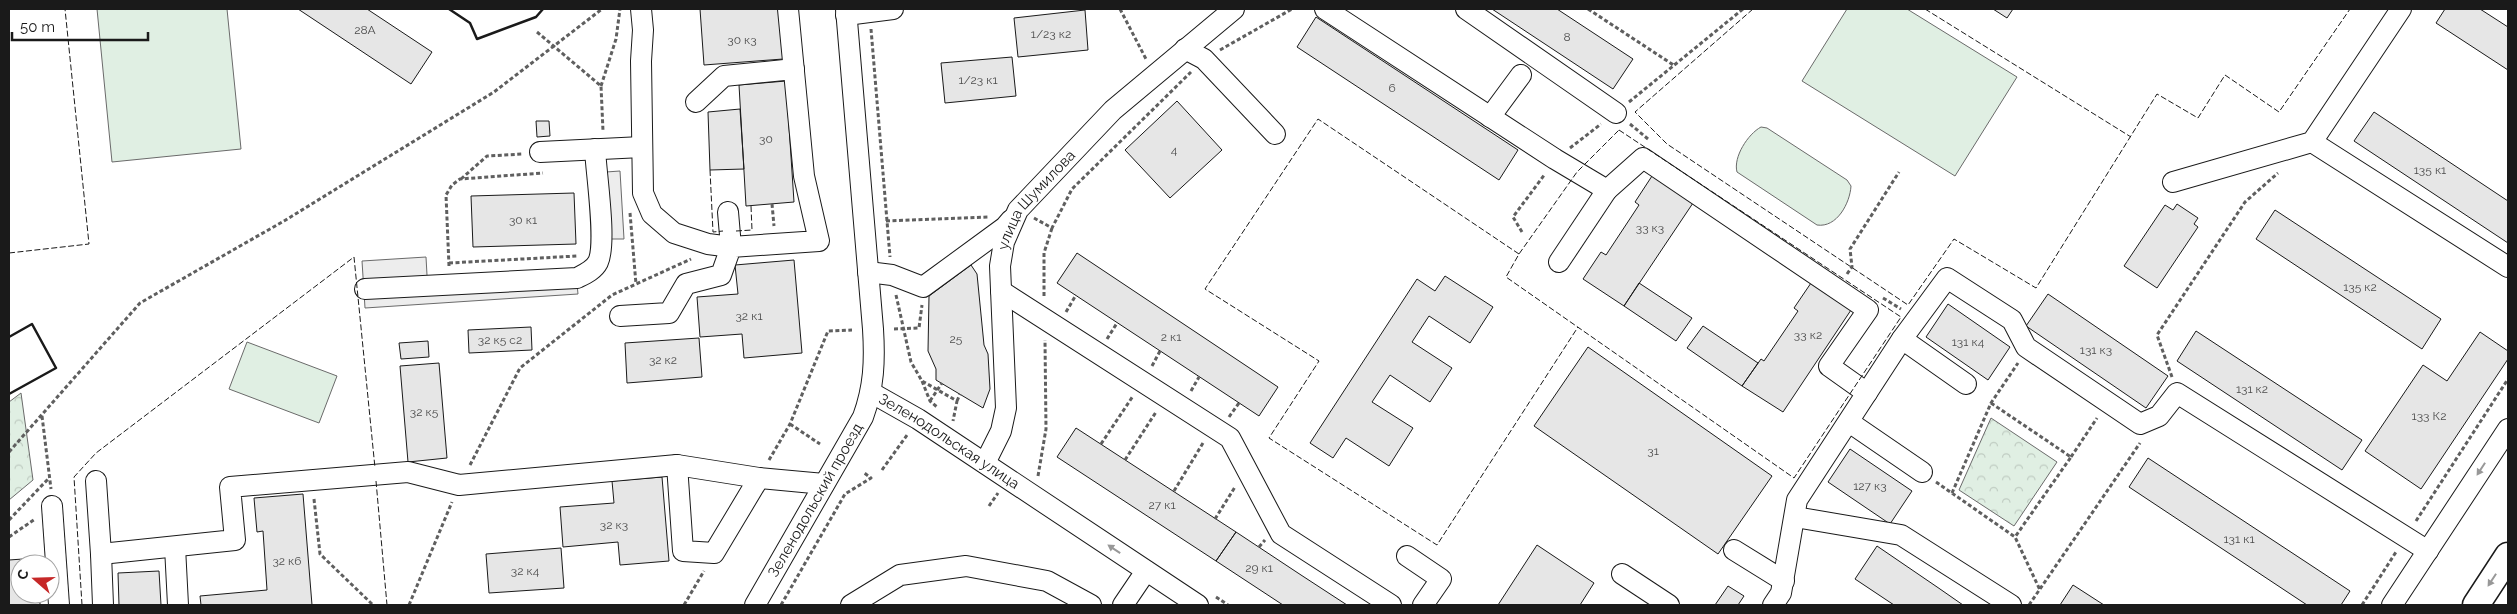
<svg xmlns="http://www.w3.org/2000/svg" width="2517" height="614" viewBox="0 0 2517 614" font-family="Raleway,sans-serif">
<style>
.grass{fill:#e0efe3;stroke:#6a6a6a}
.park{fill:url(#park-crowns);stroke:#6a6a6a}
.parking{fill:#ededed;stroke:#6a6a6a}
.building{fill:#e6e6e6;stroke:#1a1a1a}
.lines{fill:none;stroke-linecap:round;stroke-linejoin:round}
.minor-casing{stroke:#1a1a1a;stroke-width:22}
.major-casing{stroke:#1a1a1a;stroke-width:29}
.path{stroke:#5f5f5f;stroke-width:3;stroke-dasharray:4 2.5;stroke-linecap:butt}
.minor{stroke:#fff;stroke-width:20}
.major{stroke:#fff;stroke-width:26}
.fence{stroke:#1a1a1a;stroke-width:1;stroke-dasharray:6 2.5;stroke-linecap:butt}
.wall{stroke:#1a1a1a;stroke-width:2.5}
.oneway{fill:#989898}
.labels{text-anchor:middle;stroke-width:4;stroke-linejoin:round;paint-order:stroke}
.number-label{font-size:12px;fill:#4d4d4d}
.street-label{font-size:15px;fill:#1a1a1a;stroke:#fff}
</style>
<defs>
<pattern id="park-crowns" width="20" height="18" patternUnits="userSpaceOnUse" patternTransform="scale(1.25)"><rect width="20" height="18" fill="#e0efe3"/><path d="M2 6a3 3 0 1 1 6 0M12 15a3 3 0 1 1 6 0" fill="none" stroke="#c0ccc2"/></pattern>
</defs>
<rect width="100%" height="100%" fill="#fff"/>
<path class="grass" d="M97 9H227L241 149 112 162Z
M1847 9H1907L2017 77 1955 176 1802 81Z
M1761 127 1767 128 1847 180 1851 186C1850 203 1837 228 1817 225L1737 172C1733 157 1748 134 1761 127Z
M247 342 337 376 319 423 229 389Z"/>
<path class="park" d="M21 393 33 480 9 500V402Z
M1991 418 2057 462 2014 526 1959 490Z"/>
<path class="parking" d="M620 171 624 239H611L606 172Z
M426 257 428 293 577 284 578 294 365 308 362 261Z"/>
<path class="building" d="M298 9H367L432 52 411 84Z
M700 9H779L783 59 704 65Z
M1492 9H1557L1633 59 1613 89Z
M1993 9H2013L2007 18Z
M2445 9H2480L2508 27V70L2436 23Z
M1085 10 1088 50 1018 57 1014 18Z
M1316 17 1518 150 1499 180 1297 47Z
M1012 57 1016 96 945 103 941 63Z
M786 81 794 202 746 206 739 85Z
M1177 101 1222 150 1170 198 1125 150Z
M740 109 744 169 710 170 708 112Z
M2374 112 2508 201V243L2354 141Z
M536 121H549L550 136 537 137Z
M1652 176 1693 203 1624 306 1583 279 1601 252 1606 255 1639 205 1635 202Z
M574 193 576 244 473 247 471 196Z
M2177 204 2198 218 2194 224 2198 227 2157 288 2124 266 2165 205 2173 210Z
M2275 210 2441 319 2422 349 2256 239Z
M1077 253 1278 387 1259 416 1057 283Z
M794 260 802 353 744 358 742 334 700 337 697 297 738 294 735 265Z
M971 265 977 274 984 345 988 354 990 389 983 408 936 380V369L928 351 929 296Z
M1445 276 1493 307 1470 343 1429 316 1412 342 1452 368 1430 402 1390 375 1372 402 1413 428 1389 466 1346 438 1333 458 1310 443 1417 279 1435 291Z
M1639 283 1692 318 1676 341 1624 306Z
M1811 283 1851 310 1783 412 1742 386 1761 359 1764 361 1798 311 1794 308Z
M2048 294 2168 376 2146 408 2026 326Z
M1948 304 2010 347 1988 380 1926 337Z
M1703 326 1758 363 1742 386 1687 348Z
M531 327 532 350 469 353 468 330Z
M2196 331 2362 440 2342 470 2177 361Z
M2480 332 2508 351V359L2421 489 2365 451 2423 365 2447 381Z
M699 338 702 377 627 383 625 343Z
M428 341 429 357 401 359 399 343Z
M1588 347 1772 476 1718 554 1534 426Z
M439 363 447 458 408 462 400 366Z
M1076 428 1236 532 1216 561 1057 457Z
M1850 449 1912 491 1890 524 1828 482Z
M2148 458 2350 591 2341 605H2307L2129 487Z
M662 477 669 561 620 565 618 542 563 547 560 507 614 503 612 481Z
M303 494 312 605H201L200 596 267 590 263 531 257 532 254 498Z
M1236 532 1301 575 1347 605H1283L1216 561Z
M1537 545 1594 583 1580 605H1498Z
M1877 546 1940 589 1963 605H1894L1855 579Z
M561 548 564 588 489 593 486 554Z
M37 558 38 564H20V594H40V605H9V560Z
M159 571 161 605H119L118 573Z
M2073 585 2104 605H2060Z
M1728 586 1744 596 1738 605H1715Z"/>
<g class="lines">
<g class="minor-casing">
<g id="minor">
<path d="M641 9 643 30 641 61 643 193 652 214 674 233 708 244 731 247 728 212"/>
<path d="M1325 9 1555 159 1607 190 1643 158 1868 310 1829 366 1867 393"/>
<path d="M1466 9 1616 113"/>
<path d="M846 15 893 9"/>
<path d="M1185 49 1204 59 1275 134"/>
<path d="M696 102 724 76 794 69"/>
<path d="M1490 117 1521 75"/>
<path d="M2312 142 2508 267"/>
<path d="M540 152 642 147"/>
<path d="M2173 182 2312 142 2401 9"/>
<path d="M1559 262 1607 190"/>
<path d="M868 272 892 275 923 287 1005 227 1011 220"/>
<path d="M365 289 577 278C585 274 594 270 598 262 607 243 596 173 595 149"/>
<path d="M1001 291 1230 438 1281 534 1391 605"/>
<path d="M620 316 669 313 686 284 721 275 731 247 819 241 804 176 788 9"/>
<path d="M1902 339 1966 384"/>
<path id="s1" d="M872 393 918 419 1198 605"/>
<path d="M1849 422 1922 472"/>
<path id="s2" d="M985 463 1001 431 1006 408 1000 266 1004 242 1018 210 1113 110 1234 9"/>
<path d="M677 465 683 551 714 553 759 478"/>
<path d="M96 481 101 554 235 540 230 487 408 472 459 485 677 465 759 478 824 484"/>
<path d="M52 506 59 605"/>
<path d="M1795 517 1901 535 2011 605"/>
<path d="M175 547 178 605"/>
<path d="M1734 550 1784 581"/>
<path d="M101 554 103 605"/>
<path d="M1407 556 1441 579 1423 605"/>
<path d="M1622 574 1669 605"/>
<path id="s3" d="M755 605 863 417C874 387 875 361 873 329L846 9"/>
<path d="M851 605 900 575 966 566 1047 581 1091 605"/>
<path d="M1123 605 1146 571"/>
<path d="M1773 605 1781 593 1797 500 1902 339 1947 278 2012 320 2026 347 2140 424 2159 416 2177 393 2428 551"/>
<path d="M2392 605 2508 429"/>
</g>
</g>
<g class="major-casing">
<path id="major" d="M2476 605 2508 556"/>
</g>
<path class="path" d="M1120 9 1146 59
M1588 9 1675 66
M871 29 890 257
M537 32 601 86 603 131
M1220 50 1292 9
M601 86 616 39 620 9
M1629 102 1743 9
M1630 124 1648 139
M1570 148 1601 124
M461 179 487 156 523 154
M772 204 774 226
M630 213 636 284
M1034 218 1052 228 1072 189 1191 72
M886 221 988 217
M1522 232 1513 217 1545 174
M449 263 577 256
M449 266 446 195 452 185 460 179 543 173
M1847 274 1852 267 1850 249 1899 172
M896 295 911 362 922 381 957 401 953 421
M1044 296V253L1052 228
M1883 298 1901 309
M1066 312 1076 295
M894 329 919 328 922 305
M1107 339 1117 323
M1152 366 1160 351
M2172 377 2157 335 2245 202 2278 173
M922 381 930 401 937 407
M1191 391 1199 377
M930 401 942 383
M957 401 960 394
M1991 403 2071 457 2015 537
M42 416 51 489
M1229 417 1239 403
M790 424 820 444
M1101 444 1133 396
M9 452 140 303 284 221 494 92 602 9
M2071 457 2097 418
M769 460 790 424 828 331 852 330
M1125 460 1156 412
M470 465 520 368 612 295 691 259
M882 470 907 435
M1038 476 1046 429 1045 340
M1936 482 2015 537 2040 590
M1174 491 1203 443
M1952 493 1991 403 2018 363
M314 499 320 554 373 605
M989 506 998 493
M1215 519 1235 487
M9 520 49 478
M2416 521 2508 379
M9 537 35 519
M1259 547 1265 540
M1216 597 1228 605
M409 605 452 502
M684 605 704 571
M781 605 845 494 871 478 863 472
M2029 605 2140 443
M2362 605 2396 552"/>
<use href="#minor" class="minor"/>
<use href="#major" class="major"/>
<path class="fence" d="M1753 9 1635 112 1667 144 1908 305 1954 239 2036 288 2157 94 2198 118 2225 75 2279 112 2350 9
M1925 9 2131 137
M1619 130 1901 317 1794 478 1506 277 1519 254 1577 172Z
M710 170 713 232 723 231
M736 231 752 230 751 206
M9 253 89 244 65 9
M1519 254 1318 119 1205 289 1319 361 1269 438 1437 545 1578 327
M376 481 387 605
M82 605 74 477 96 453 354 257 375 468"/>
<path class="wall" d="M449 9 470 23 477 39 536 17 543 9
M9 337 32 324 56 368 9 394"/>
</g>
<defs><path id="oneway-solid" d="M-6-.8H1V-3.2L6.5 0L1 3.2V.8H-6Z" transform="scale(1.25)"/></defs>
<g class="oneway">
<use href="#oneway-solid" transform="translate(2481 469) rotate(123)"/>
<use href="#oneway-solid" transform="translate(1114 549) rotate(-146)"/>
<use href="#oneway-solid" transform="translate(2492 580) rotate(123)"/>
</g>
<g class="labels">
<g class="number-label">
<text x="365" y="34">28А</text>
<text x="1051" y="38">1/23 к2</text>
<text x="1567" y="41">8</text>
<text x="742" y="44">30 к3</text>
<text x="978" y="84">1/23 к1</text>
<text x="1392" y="92">6</text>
<text x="766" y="143">30</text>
<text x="1174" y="154">4</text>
<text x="2430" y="174">135 к1</text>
<text x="523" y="224">30 к1</text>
<text x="1650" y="232">33 к3</text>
<text x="2360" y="291">135 к2</text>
<text x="749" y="320">32 к1</text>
<text x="1808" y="339">33 к2</text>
<text x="1171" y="341">2 к1</text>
<text x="956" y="343">25</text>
<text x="500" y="344">32 к5 с2</text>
<text x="1968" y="346">131 к4</text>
<text x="2096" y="354">131 к3</text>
<text x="663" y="364">32 к2</text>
<text x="2252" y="393">131 к2</text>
<text x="424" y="416">32 к5</text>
<text x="2429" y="420">133 К2</text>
<text x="1653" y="455">31</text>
<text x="1870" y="490">127 к3</text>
<text x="1162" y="509">27 к1</text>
<text x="614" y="529">32 к3</text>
<text x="2239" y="543">131 к1</text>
<text x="287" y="565">32 к6</text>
<text x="1259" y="572">29 к1</text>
<text x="525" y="575">32 к4</text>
</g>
<g class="street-label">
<text dy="5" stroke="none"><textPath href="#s2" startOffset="279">улица Шумилова</textPath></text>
<text dy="5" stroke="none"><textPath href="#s1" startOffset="91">Зеленодольская улица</textPath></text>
<text dy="5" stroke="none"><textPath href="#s3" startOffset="121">Зеленодольский проезд</textPath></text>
</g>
</g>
<rect width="2517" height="614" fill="none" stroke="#1a1a1a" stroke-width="20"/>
<g transform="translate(35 579) rotate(290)"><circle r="24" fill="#ffffff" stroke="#a3a3a3"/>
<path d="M0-4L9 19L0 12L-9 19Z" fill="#c62828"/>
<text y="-8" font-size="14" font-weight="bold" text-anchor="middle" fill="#1a1a1a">С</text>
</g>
<path d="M12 32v8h136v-8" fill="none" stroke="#1a1a1a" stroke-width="2.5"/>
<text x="20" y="32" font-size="15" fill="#1a1a1a" stroke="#ffffff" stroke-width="4" paint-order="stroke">50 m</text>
</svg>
